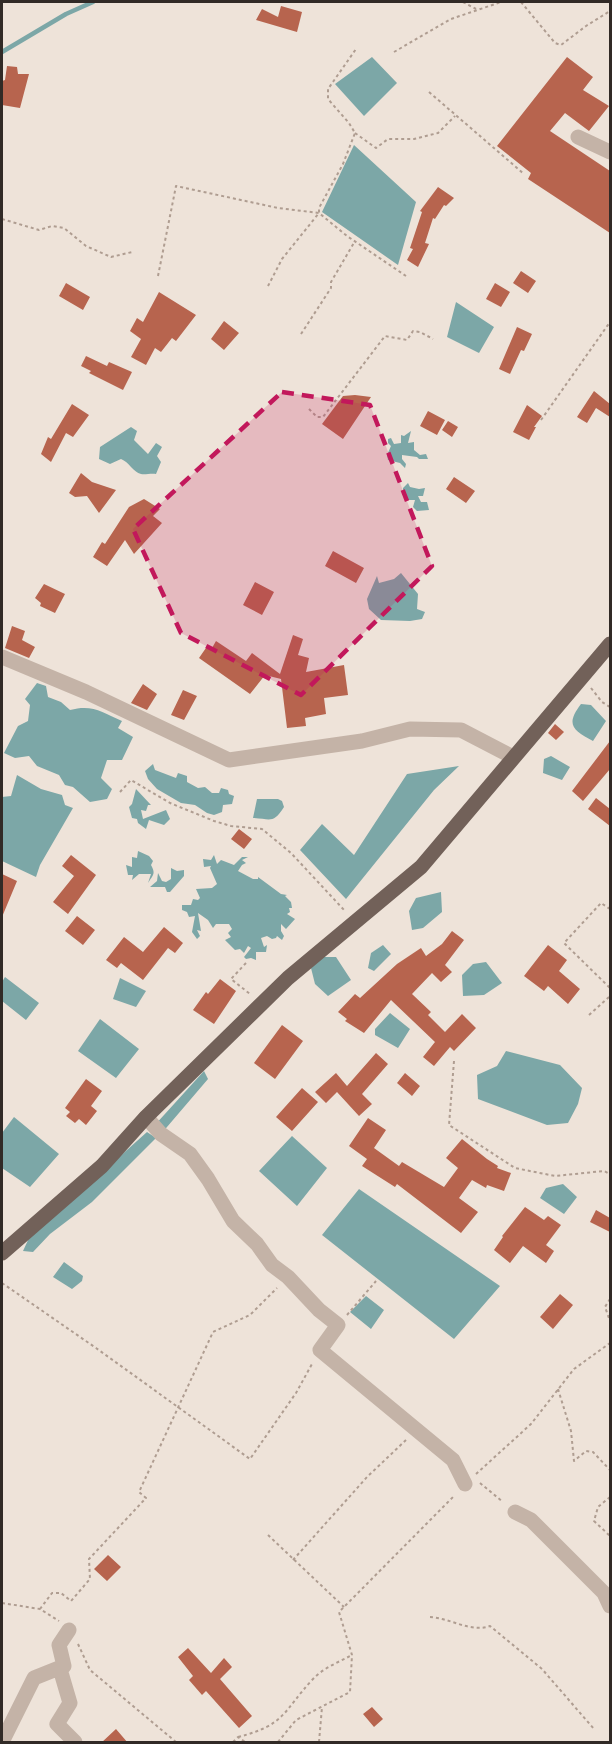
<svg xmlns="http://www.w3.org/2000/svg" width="612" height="1744" viewBox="0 0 612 1744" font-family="Poppins,sans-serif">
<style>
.water{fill:#7ca7a7}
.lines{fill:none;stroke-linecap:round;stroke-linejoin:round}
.stream{stroke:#7ca7a7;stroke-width:4.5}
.building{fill:#b7644e}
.path{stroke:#af9d91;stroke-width:2;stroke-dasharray:3 3;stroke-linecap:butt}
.minor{stroke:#c4b3a7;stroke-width:15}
.major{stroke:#726159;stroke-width:15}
.marked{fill:#c2185b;fill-opacity:0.2;stroke:#c2185b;stroke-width:4.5;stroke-dasharray:12 8;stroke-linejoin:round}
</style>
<rect width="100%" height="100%" fill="#eee3d9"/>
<path class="water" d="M372 57 397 83 364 116 335 84Z
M354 145 416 202 398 265 322 212Z
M456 302 494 327 479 353 447 337Z
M131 427 137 431 134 440 148 454 156 443 162 447 157 456 161 462 156 474C151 473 145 475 141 474 133 472 129 462 121 459L110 464 99 459 100 447Z
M411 431 408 443 414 442V450L420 455 426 454 428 459H419L417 457 402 455V459L406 464 405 468 400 463 388 460 387 455 391 446 388 443V439L391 438 394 444 401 443V435L404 436Z
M408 483 410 487 419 489 425 488 423 496H418L421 502H427L429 510 417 511 413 507 415 500H408L403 494V488Z
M401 573 418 594 417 609 425 612 422 619 410 621 381 620 369 609 367 599 377 576 379 583 394 579Z
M37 683 46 686 48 697 61 702 70 710C92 704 102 712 122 721L118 728 133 737 122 760H107L101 778 112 789 107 799 90 802 73 787 65 785 59 775 37 766 29 756 15 758 4 753 18 726 28 721 30 705 25 699Z
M581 704 591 705 606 721 593 741C573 730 565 725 581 704Z
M551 756 570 767 562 780 543 773 544 759Z
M153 764 155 770 176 778 178 773 187 776V782L198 788 205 787 212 793H219L221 788 228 790 229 794 234 796 232 804 223 805 222 812 214 815 207 813 195 805 181 803 157 789 148 779 145 771Z
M459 766 434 790 346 899 300 850 322 824 354 855 407 774Z
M17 775 41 789 62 795 65 805 73 808 40 865 36 877 2 861V797L11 796Z
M136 789 151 805H148L146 811 141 810 143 819 166 810 170 819 164 825 149 820 146 829 138 823 137 819 132 818 129 807 132 804Z
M257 799H278L282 801 284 807C273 824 271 819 253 818Z
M138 851 149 856 153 861 151 865C156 874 153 875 148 883L151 874H139L132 880 133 875H128L126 865 132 867V857L137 858Z
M214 855 217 864 221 860 234 865 242 857H248L242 860 246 863 242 865 238 871 253 879H258V877L281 894 287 895 285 896 291 902 292 908H289L290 912 287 914 295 919 286 929 281 924V931L284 936 282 940 277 936 276 938 272 939 267 936 261 938 264 947 267 945 266 952H256V960L251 958 246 959 244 957 251 948 248 946 244 953 240 949 235 950 225 940 231 937 228 933 232 929 229 924H216L213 928 208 920 198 913 201 931 197 930 200 936 197 939 192 932 195 916 189 917 187 912 182 910V905H191L193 899 198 900 200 898 196 889 212 888 217 884 210 868 211 866 204 867 203 859 211 860Z
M171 868 177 871 184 870V876L170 892H167L165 887H150L157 881 158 873 162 881 166 882 171 879Z
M441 892 442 912 423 928 412 930 409 911 416 898Z
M383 945 391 954 374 971 368 968 371 953Z
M323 957H336L351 980 328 996 315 984 311 968Z
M486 962 502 983 484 995 463 996 462 975 473 964Z
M5 977 39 1003 26 1020 2 1001V982Z
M120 978 146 991 136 1007 113 999Z
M390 1013 410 1029 398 1048 375 1035V1029Z
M100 1019 139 1049 116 1078 78 1051Z
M506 1051 560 1065 582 1088 578 1104 568 1123 547 1125 478 1099 477 1075 497 1066Z
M204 1071 208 1079 161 1134 154 1126Z
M14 1117 59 1154 30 1187 2 1168V1133Z
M147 1132 156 1138 92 1202 50 1234 33 1252 23 1251 29 1238Z
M292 1136 327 1168 297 1206 259 1171Z
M563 1184 577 1197 564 1214 540 1198 546 1188Z
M359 1189 500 1286 454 1339 322 1235Z
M64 1262 83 1276 82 1281 72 1289 53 1277Z
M366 1296 384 1310 371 1329 350 1312Z"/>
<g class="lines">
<path class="stream" d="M2 52 66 14 93 2"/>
</g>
<path class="building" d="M281 6 302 12 297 32 256 20 262 9 278 17Z
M567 57 593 77 583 90 609 106 589 131 565 113 550 131 610 171V233L528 179 531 173 497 146Z
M7 66 17 67 18 74H29L20 108 2 105V81L5 80Z
M438 187 454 198 446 206 444 205 435 219 433 218 425 243 429 244 418 267 407 260 413 249 410 248 422 212 420 211Z
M521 271 536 281 528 293 513 283Z
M66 283 90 297 83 310 59 296Z
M495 283 510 292 501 307 486 299Z
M159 292 196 315 176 341 172 338 161 352 155 348 146 365 131 357 141 339 130 331 137 318 143 322Z
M224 321 239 333 224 350 211 339Z
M517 327 532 334 524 351 521 350 510 374 499 369Z
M86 356 107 366 109 362 132 372 123 390 89 373 91 371 81 366Z
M594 391 610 404V417L596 408 587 423 577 417Z
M355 395 371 397 343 439 322 424 343 396Z
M72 404 89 415 73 437 66 433 51 462 41 454 48 437 51 439Z
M527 405 542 416 534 427H536L529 440 513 432Z
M428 411 445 420 437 435 420 426Z
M448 421 458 427 452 437 442 430Z
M81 473 92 482 116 490 99 513 87 496 75 497 69 493Z
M454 477 475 491 466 503 446 489Z
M144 499 160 509 153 516 162 523 134 554 125 540 107 566 93 557 102 542 105 544 129 507Z
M333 551 364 568 356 583 325 566Z
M255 582 274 592 262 615 243 605Z
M44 584 65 594 55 613 40 606 41 603 35 598Z
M12 626 25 631 22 640 35 647 29 658 5 648Z
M293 635 303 639 298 655 309 658 306 672 344 665 348 695 324 698 326 714 305 718 306 726 287 728 281 679 265 675 250 694 199 658 208 645 212 648 216 641 246 661 252 653 280 674Z
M143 684 157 694 147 710 131 703Z
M183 690 197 696 184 720 171 715Z
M555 724 564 732 556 740 548 733Z
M610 741V769L583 801 572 791Z
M596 798 610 809V826L588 809Z
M239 829 252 839 244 849 231 839Z
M71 855 96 875 68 914 53 902 74 876 62 866Z
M2 874 17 881 2 917Z
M77 916 95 930 83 945 65 931Z
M164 927 183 943 175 953 168 948 143 980 121 963 117 968 106 960 124 937 143 952Z
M452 931 464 940 445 965 452 972 441 982 432 973 412 994 431 1012 428 1015 445 1032 462 1014 476 1028 454 1051 450 1047 434 1066 423 1057 435 1042 391 1000 364 1033 345 1021 347 1019 338 1012 355 994 360 998 397 964 421 948 426 956 442 944Z
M548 945 567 960 559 971 580 989 568 1004 548 986 544 991 524 976Z
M220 979 236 991 214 1024 193 1010 206 992 208 994Z
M282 1025 303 1041 275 1079 254 1063Z
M376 1053 388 1064 362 1094 372 1104 359 1116 337 1092 326 1103 315 1092 336 1073 347 1086Z
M405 1073 420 1086 412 1096 397 1083Z
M86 1079 102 1091 91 1106 97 1111 86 1125 79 1119 75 1123 66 1116 70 1112 65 1108Z
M302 1088 318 1102 292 1131 276 1117Z
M368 1118 386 1130 374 1148 399 1166 402 1162 444 1187 458 1168 446 1158 462 1139 487 1159 498 1166 497 1168 511 1173 504 1191 487 1185 486 1188 472 1180 459 1198 478 1212 461 1233 397 1184 395 1187 362 1166 367 1159 349 1146Z
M525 1207 544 1220 548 1216 561 1225 546 1245 554 1251 546 1263 523 1246 510 1263 494 1250 503 1237 502 1236Z
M596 1210 610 1218V1232L590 1222Z
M560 1294 573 1305 553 1329 540 1317Z
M108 1555 121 1567 107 1581 94 1569Z
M188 1648 211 1673 224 1658 232 1667 220 1679 252 1716 239 1728 206 1691 202 1695 189 1680 193 1676 178 1657Z
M372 1707 383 1719 374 1727 363 1714Z
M116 1729 128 1743H101Z"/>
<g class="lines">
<path class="path" d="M463 2 476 9
M521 2 555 43 561 45 586 26 610 11
M394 52 451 19 501 2
M429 92 524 174
M355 133 376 148 388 139H414L438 133 455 116
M2 219 39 230 52 226 64 228 86 246 111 257 132 252
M158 276 176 186 278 208 319 213 347 236 406 276
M268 286 282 259 319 213V208L343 164 355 133 349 123 328 99V89L356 49
M301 334 331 288V282L355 241
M309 409 317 417H323L385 336 407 340 413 331 420 332 433 339
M541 420 610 322
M591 688 602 702 610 707
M120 792 131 780 170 803 214 821 231 826 262 829 291 853 345 911
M610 909 601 903 564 943 610 988
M246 963 231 979 250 994
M589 1015 610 996
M454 1061 449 1125 515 1168 555 1176 604 1171 610 1174
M2 1283 96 1348 250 1459 296 1393 312 1364
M610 1299 605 1307 610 1321
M347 1315 376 1281
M558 1389 571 1431 574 1461 586 1451 593 1452 610 1470
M476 1474 531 1424 574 1369 610 1343
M480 1483 503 1502
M610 1497 598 1507 594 1521 610 1536
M268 1535 344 1607
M293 1560 367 1477 406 1440
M2 1603 40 1609 59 1621
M40 1609 52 1593H61L71 1601 90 1579 89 1559 146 1498 139 1492 213 1332 250 1315 277 1288
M430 1617C450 1618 471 1633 490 1626L542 1669 594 1729
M78 1644 90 1670 176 1742
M238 1737C286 1725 283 1711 313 1679 323 1668 339 1662 352 1655
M233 1742 238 1737 245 1742
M278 1742 296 1720 350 1692 352 1655 339 1612 455 1495
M319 1742 322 1707"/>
<path class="minor" d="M578 137 610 152
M2 657 86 692 229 760 362 741 410 729 461 730 513 757
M146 1117 161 1134 190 1154 208 1179 233 1221 257 1244 272 1265 288 1277 319 1310 338 1325 320 1350 453 1460 465 1484
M515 1512 531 1520 604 1593 610 1606
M60 1669 70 1703 57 1724 75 1742
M2 1742 34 1678 64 1666 59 1645 69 1630"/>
<path class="major" d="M2 1253 102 1166 146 1117 288 978 421 867 610 644"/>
</g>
<path class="marked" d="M282 392 370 405 432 566 301 695 181 633 133 529Z"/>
<rect width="612" height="1744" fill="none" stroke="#312a26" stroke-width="6"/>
</svg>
